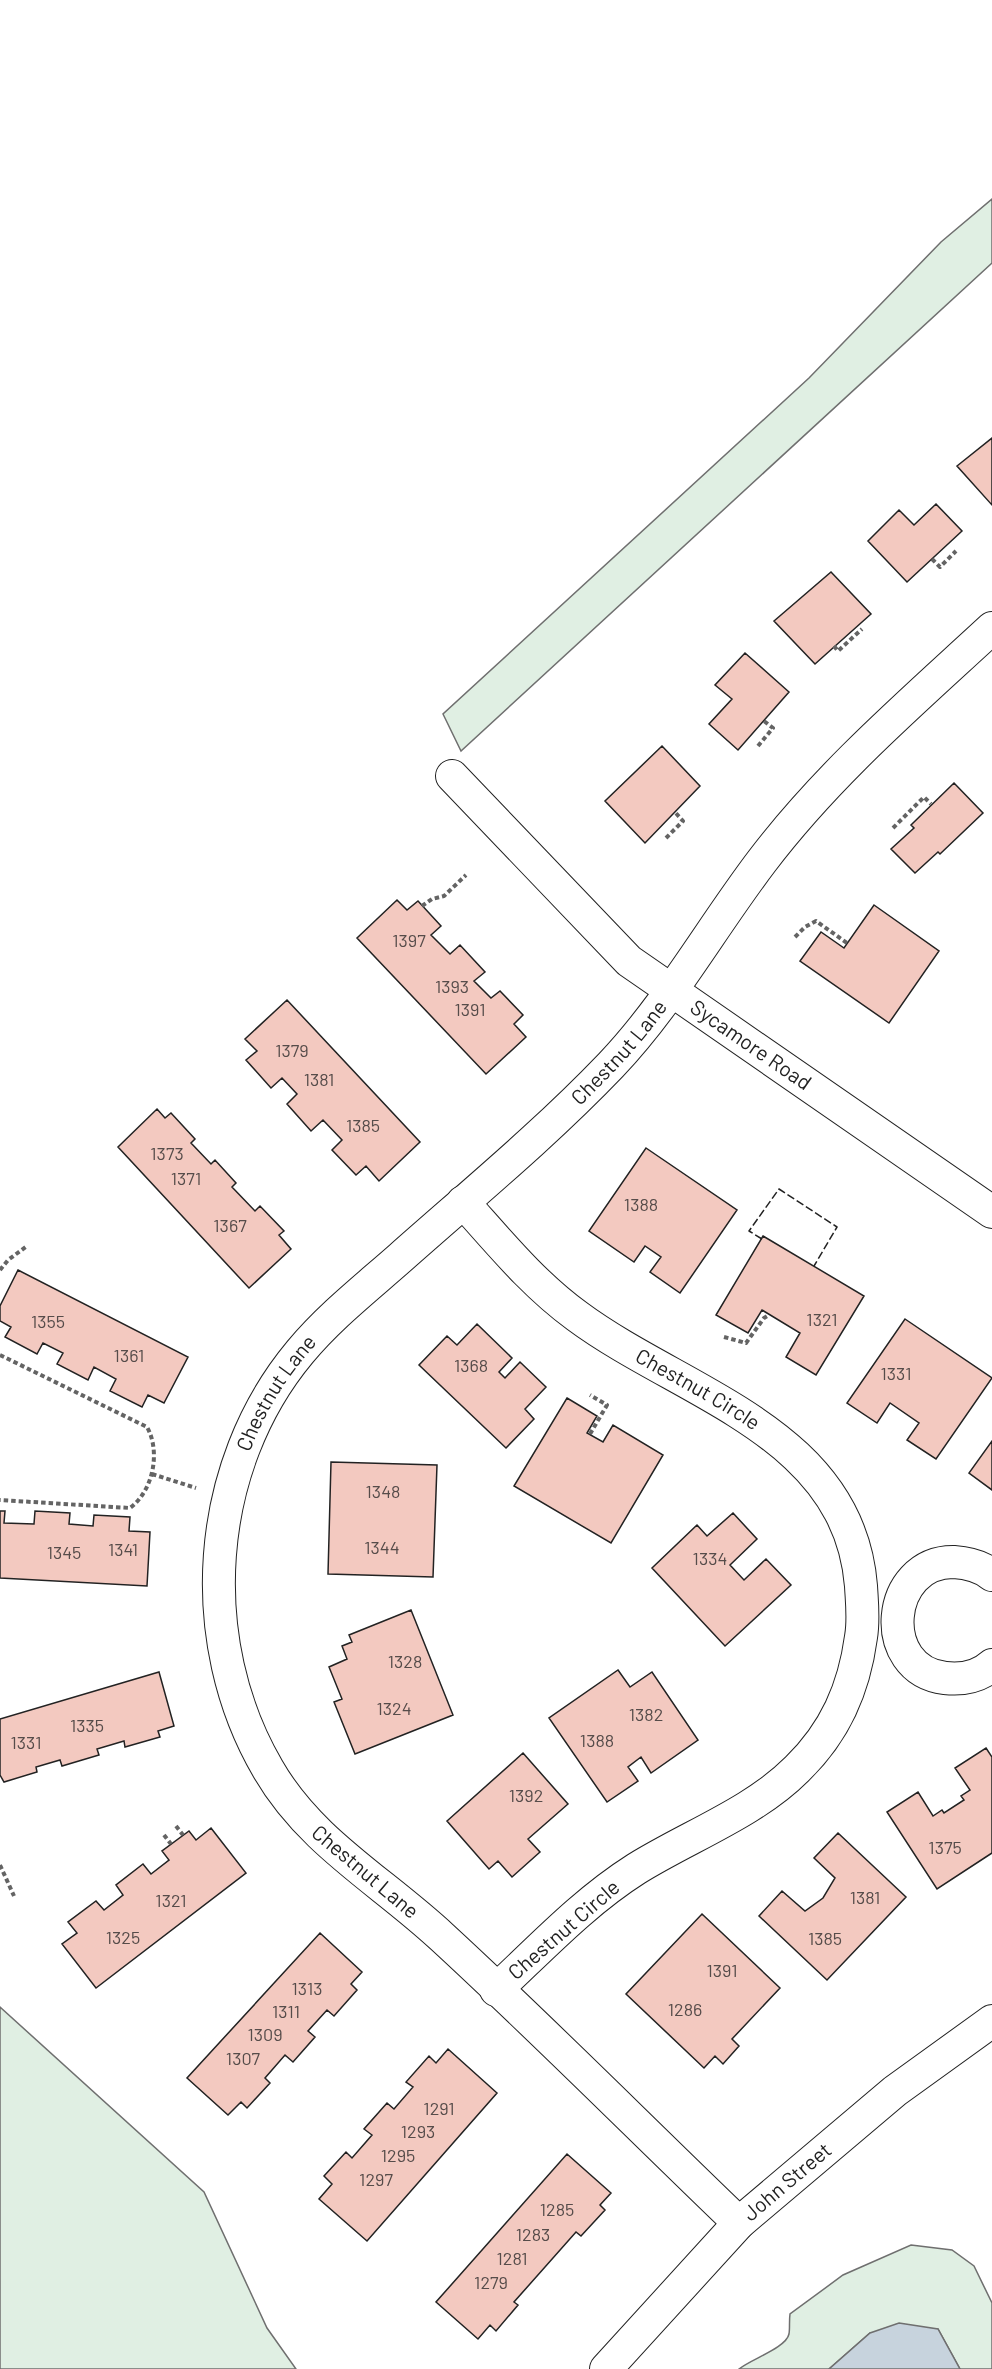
<svg xmlns="http://www.w3.org/2000/svg" width="992" height="2369" viewBox="0 0 992 2369" font-family="Barlow,sans-serif">
<style>
.green{fill:#e0efe3;stroke:#6f6f6f;stroke-width:1.5}
.water{fill:#c7d3dd;stroke:#6f6f6f;stroke-width:1.5}
.building{fill:#f3c9c0;stroke:#222;stroke-width:1.5}
.lines{fill:none;stroke-linecap:round;stroke-linejoin:round}
.minor-casing{stroke:#222;stroke-width:34}
.path{stroke:#646464;stroke-width:4;stroke-dasharray:4.5 3;stroke-linecap:butt}
.minor{stroke:#fff;stroke-width:32}
.fence{stroke:#222;stroke-width:1.5;stroke-dasharray:8 3;stroke-linecap:butt}
.labels{text-anchor:middle;stroke-width:4.5;stroke-linejoin:round;paint-order:stroke}
.number-label{font-size:18px;fill:#564c4a}
.street-label{font-size:21px;fill:#222;stroke:#fff}
</style>
<rect width="100%" height="100%" fill="#fff"/>
<path class="green" d="M992 199V263L461 751 443 714 809 378 941 242Z
M0 2007 204 2192 267 2328 296 2369H0Z
M911 2245 952 2250 974 2266 992 2303V2369H960L938 2329 870 2333 829 2369H739C751 2359 786 2348 789 2334 790 2328 789 2321 790 2314L843 2275Z"/>
<path class="water" d="M899 2323 938 2329 960 2369H829L870 2333Z"/>
<path class="building" d="M992 438V505L957 466Z
M936 504 962 531 907 582 868 541 899 510 914 525Z
M831 572 871 614 815 664 774 621Z
M745 653 789 692 738 750 709 724 732 699 715 685Z
M662 746 700 786 645 843 605 801Z
M954 783 983 813 940 854 938 852 915 873 891 849 914 828 911 825Z
M397 900 407 910 418 901 441 926 431 935 450 954 460 945 485 972 474 981 491 998 500 991 523 1015 514 1024 526 1037 486 1074 357 938Z
M874 905 939 951 889 1023 800 961 821 932 844 948Z
M287 1000 420 1142 379 1181 366 1166 356 1175 332 1150 342 1140 323 1120 311 1131 287 1104 297 1094 282 1078 271 1088 246 1060 257 1051 245 1039Z
M157 1109 165 1118 171 1113 195 1139 191 1143 211 1164 215 1160 236 1183 232 1187 255 1211 260 1206 284 1231 279 1235 291 1249 249 1288 118 1147Z
M646 1148 737 1210 680 1293 650 1272 661 1257 645 1246 634 1262 589 1231Z
M763 1236 864 1296 816 1375 786 1357 800 1333 762 1310 748 1333 716 1315Z
M18 1270 188 1357 164 1403 148 1395 142 1407 110 1391 116 1379 94 1367 88 1380 57 1364 63 1353 43 1343 37 1354 5 1337 11 1327 0 1321V1306Z
M905 1319 992 1378 936 1459 907 1440 919 1423 890 1403 877 1423 847 1403Z
M477 1324 512 1358 499 1372 505 1378 520 1362 546 1387 525 1409 534 1419 506 1448 419 1365 447 1336 457 1345Z
M567 1398 597 1416 587 1433 603 1442 613 1425 663 1455 611 1543 514 1486Z
M992 1441V1490L969 1473Z
M331 1462 437 1465 433 1577 328 1574Z
M0 1511H5L4 1523 34 1524 35 1511 70 1513 69 1524 93 1526 94 1515 130 1517 129 1531 150 1532 147 1586 0 1578Z
M733 1513 757 1539 730 1565 744 1580 766 1559 791 1585 725 1646 652 1568 697 1525 707 1536Z
M411 1610 453 1715 355 1754 334 1702 342 1699 329 1667 347 1659 342 1646 352 1642 349 1635Z
M618 1670 630 1687 652 1672 698 1740 651 1773 641 1757 628 1767 638 1781 607 1802 549 1718Z
M159 1672 174 1726 158 1731 160 1737 125 1747 124 1741 97 1749 99 1755 62 1766 60 1760 36 1767 37 1772 4 1782 0 1775V1719Z
M986 1748 992 1757V1853L937 1889 887 1812 918 1792 933 1816 942 1810 944 1813 964 1800 961 1796 970 1790 955 1768Z
M523 1753 568 1804 528 1839 540 1852 512 1877 498 1861 489 1869 447 1821Z
M211 1828 246 1873 96 1988 62 1944 77 1933 68 1922 96 1901 104 1910 123 1895 116 1885 143 1864 151 1874 169 1860 162 1851 189 1831 196 1840Z
M838 1833 906 1897 827 1980 759 1916 782 1891 805 1911 823 1898 835 1878 814 1858Z
M702 1914 780 1988 732 2039 739 2046 723 2064 715 2056 704 2068 626 1994Z
M320 1933 362 1972 351 1984 357 1990 334 2016 327 2010 308 2031 315 2037 293 2062 285 2055 265 2078 270 2083 247 2108 241 2102 228 2115 187 2078Z
M448 2049 497 2093 367 2241 319 2199 332 2184 324 2176 346 2152 352 2158 372 2135 364 2129 387 2103 394 2109 413 2087 406 2082 429 2056 436 2063Z
M567 2154 611 2193 600 2205 605 2210 581 2236 576 2232 514 2302 518 2305 496 2331 490 2325 478 2339 436 2302Z"/>
<g class="lines">
<g class="minor-casing">
<g id="minor">
<path id="s1" d="M452 776 629 961 992 1212"/>
<path id="s2" d="M463 1202C499 1242 533 1284 577 1316 682 1394 849 1432 861 1586 862 1604 864 1620 861 1637 854 1689 835 1732 797 1769 753 1813 689 1836 636 1869 584 1902 541 1948 496 1990"/>
<path d="M992 1575C981 1566 968 1563 954 1562 885 1561 876 1670 945 1678 963 1680 979 1677 992 1665"/>
<path id="s3" d="M739 2223C640 2128 543 2030 442 1937 382 1881 310 1842 268 1769 193 1641 204 1467 300 1352 329 1317 366 1288 400 1258 471 1195 545 1134 611 1065 669 1004 711 928 762 861 828 774 912 702 992 628"/>
<path id="s4" d="M606 2369 739 2223 895 2091 992 2021"/>
</g>
</g>
<path class="path" d="M932 559 940 567 956 551
M834 646 838 651 862 629
M758 746 773 728 764 721
M893 828 924 797 931 804
M666 838 683 821 674 811
M422 906 432 899 444 896 466 875
M795 937 805 927 816 921 847 943
M0 1270 8 1260 27 1246
M724 1337 746 1343 764 1318 769 1315
M0 1355 147 1427C161 1452 153 1491 130 1508L0 1500
M590 1434 607 1405 590 1395
M152 1474 196 1488
M176 1826 183 1835
M164 1835 171 1844
M0 1865 14 1896"/>
<use href="#minor" class="minor"/>
<path class="fence" d="M762 1239 749 1231 779 1189 837 1227 814 1266"/>
</g>
<g class="labels">
<g class="number-label">
<text x="409" y="947">1397</text>
<text x="452" y="993">1393</text>
<text x="470" y="1016">1391</text>
<text x="292" y="1057">1379</text>
<text x="319" y="1086">1381</text>
<text x="363" y="1132">1385</text>
<text x="167" y="1160">1373</text>
<text x="186" y="1185">1371</text>
<text x="641" y="1211">1388</text>
<text x="230" y="1232">1367</text>
<text x="822" y="1326">1321</text>
<text x="48" y="1328">1355</text>
<text x="129" y="1362">1361</text>
<text x="471" y="1372">1368</text>
<text x="896" y="1380">1331</text>
<text x="383" y="1498">1348</text>
<text x="382" y="1554">1344</text>
<text x="123" y="1556">1341</text>
<text x="64" y="1559">1345</text>
<text x="710" y="1565">1334</text>
<text x="405" y="1668">1328</text>
<text x="394" y="1715">1324</text>
<text x="646" y="1721">1382</text>
<text x="87" y="1732">1335</text>
<text x="597" y="1747">1388</text>
<text x="26" y="1749">1331</text>
<text x="526" y="1802">1392</text>
<text x="945" y="1854">1375</text>
<text x="865" y="1904">1381</text>
<text x="171" y="1907">1321</text>
<text x="123" y="1944">1325</text>
<text x="825" y="1945">1385</text>
<text x="722" y="1977">1391</text>
<text x="307" y="1995">1313</text>
<text x="685" y="2016">1286</text>
<text x="286" y="2018">1311</text>
<text x="265" y="2041">1309</text>
<text x="243" y="2065">1307</text>
<text x="439" y="2115">1291</text>
<text x="418" y="2138">1293</text>
<text x="398" y="2162">1295</text>
<text x="376" y="2186">1297</text>
<text x="557" y="2216">1285</text>
<text x="533" y="2241">1283</text>
<text x="512" y="2265">1281</text>
<text x="491" y="2289">1279</text>
</g>
<g class="street-label">
<text dy="7" stroke="none"><textPath href="#s1" startOffset="404">Sycamore Road</textPath></text>
<text dy="7" stroke="none"><textPath href="#s3" startOffset="1538">Chestnut Lane</textPath></text>
<text dy="7" stroke="none"><textPath href="#s2" startOffset="303">Chestnut Circle</textPath></text>
<text dy="7" stroke="none"><textPath href="#s3" startOffset="1052">Chestnut Lane</textPath></text>
<text transform="translate(365 1872) rotate(40)" y="7">Chestnut Lane</text>
<text transform="translate(564 1930) rotate(-41)" y="7">Chestnut Circle</text>
<text dy="7" stroke="none"><textPath href="#s4" startOffset="261">John Street</textPath></text>
</g>
</g>
</svg>
